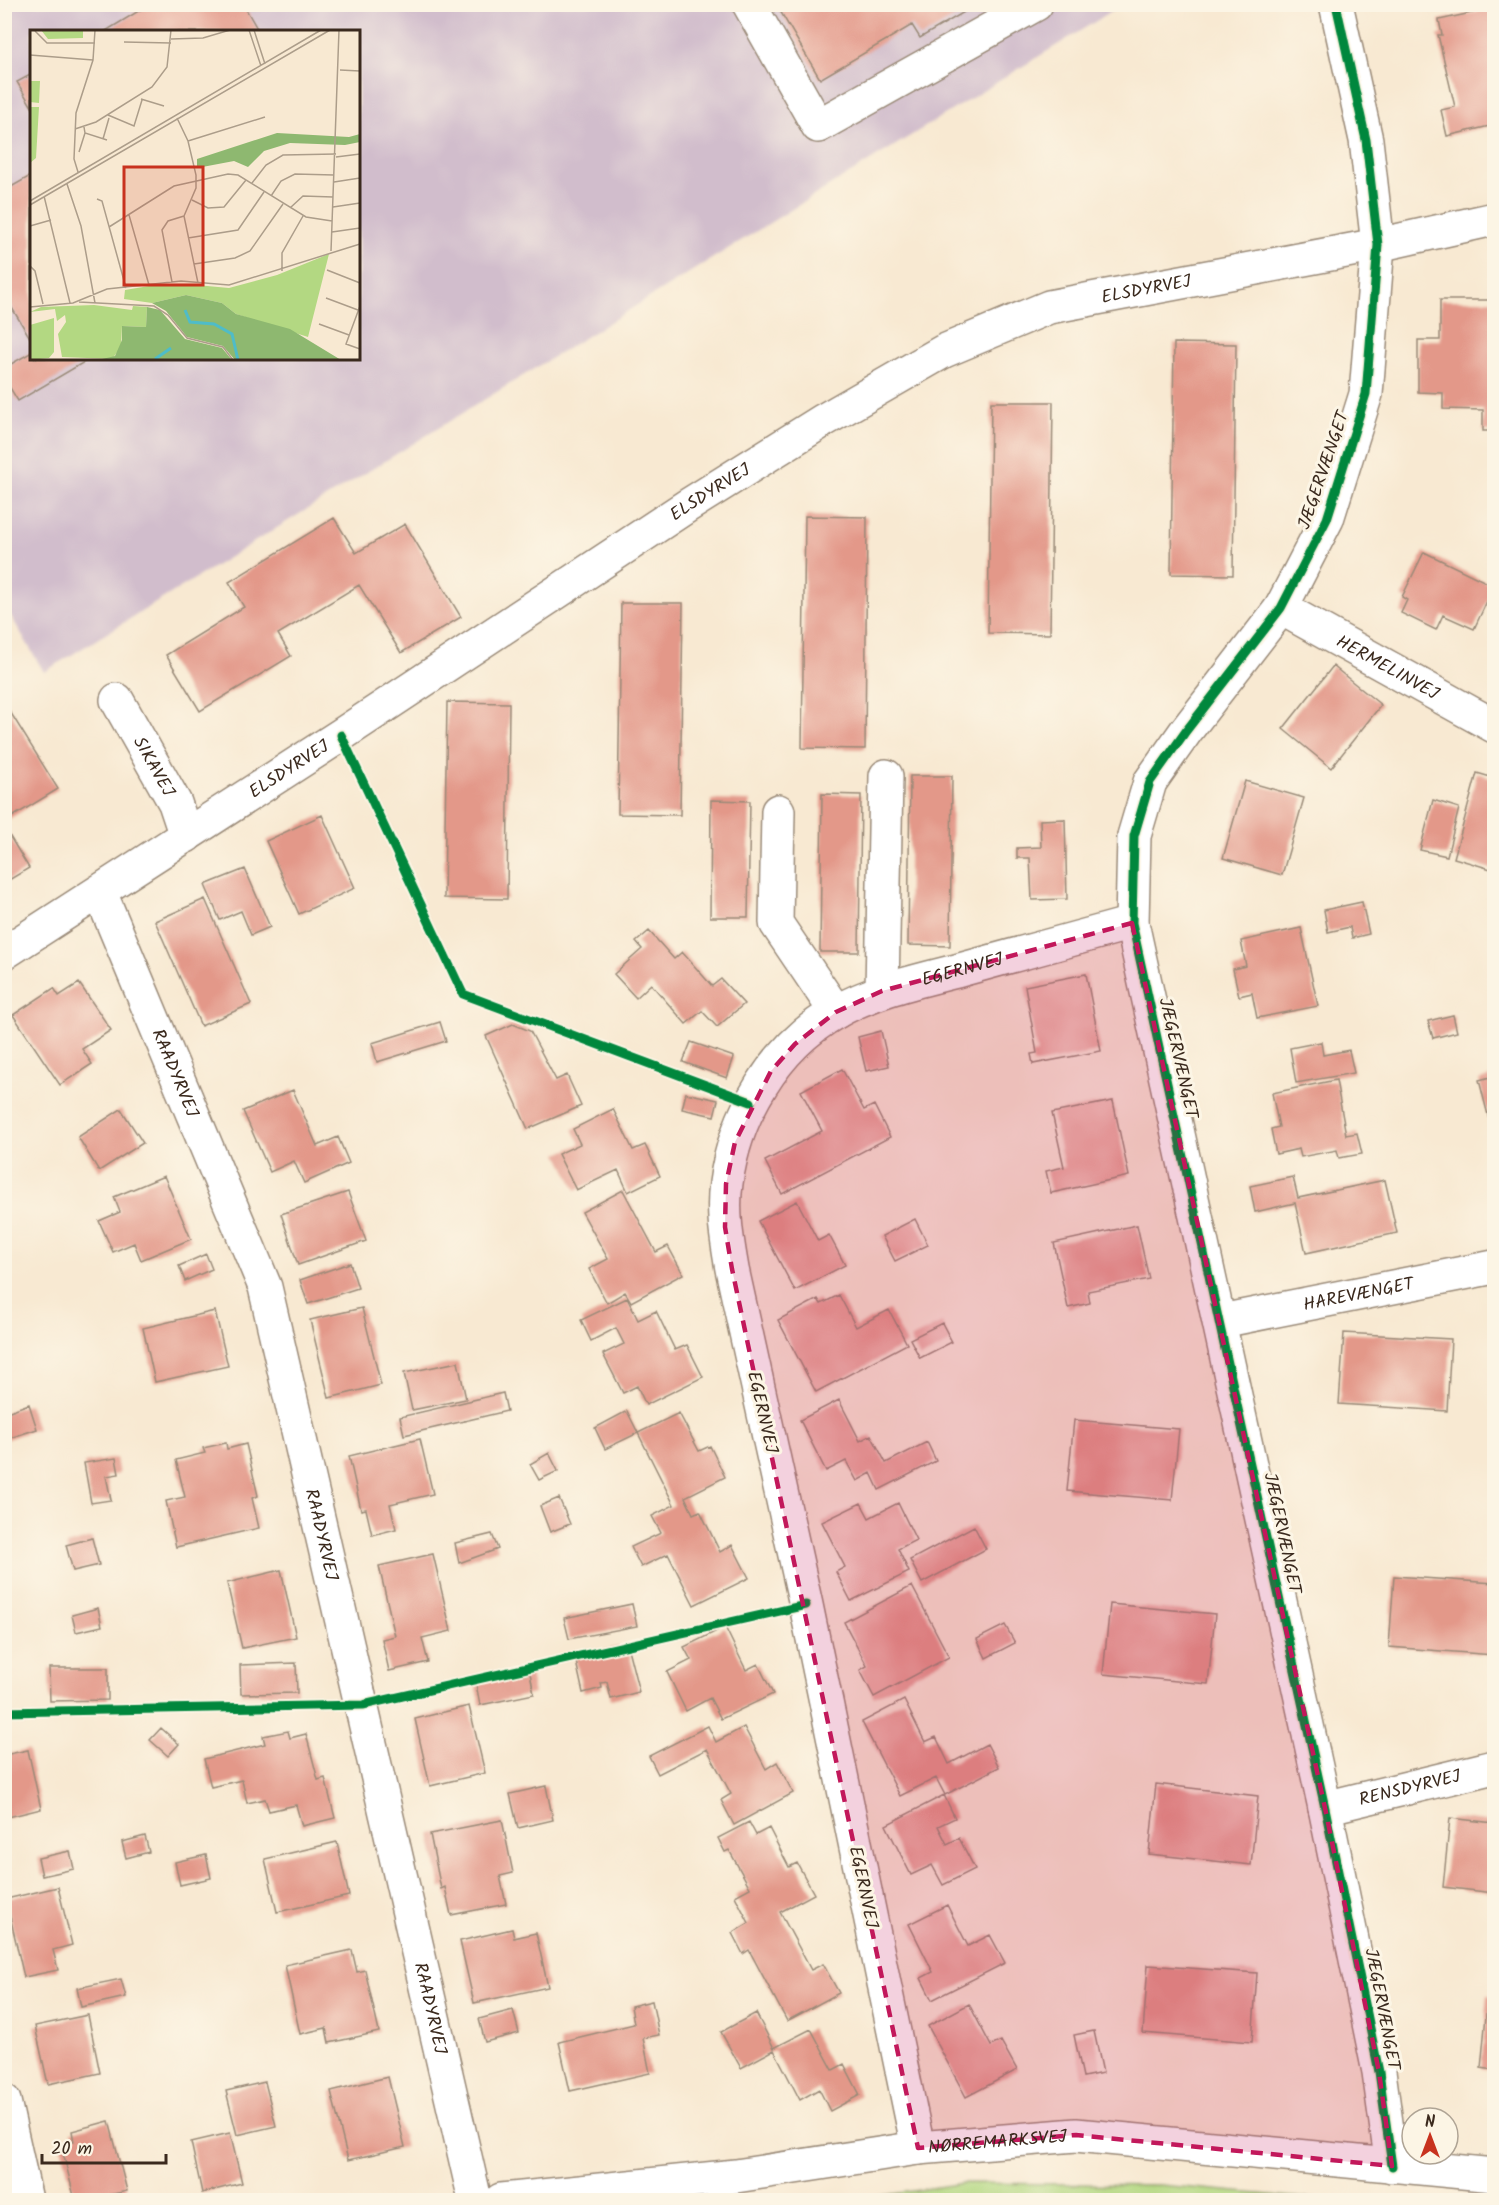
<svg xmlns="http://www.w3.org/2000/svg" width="1499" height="2205" viewBox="0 0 1499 2205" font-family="Kalam,sans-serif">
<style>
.industrial{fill:#d1bdcc;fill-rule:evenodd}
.green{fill:#b3d882;stroke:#778150;stroke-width:1.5}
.building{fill:#e39889}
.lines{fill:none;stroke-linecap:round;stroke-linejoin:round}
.minor-casing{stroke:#9a8a78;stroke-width:36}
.minor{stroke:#fff;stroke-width:33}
.cycleway-casing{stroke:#fcf5e5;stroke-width:13}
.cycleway{stroke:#00873e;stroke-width:9}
.marked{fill:#c2185b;fill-opacity:0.2;stroke:#c2185b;stroke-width:4.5;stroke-dasharray:12 8;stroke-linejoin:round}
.labels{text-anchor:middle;stroke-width:6;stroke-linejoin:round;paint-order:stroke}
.street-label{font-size:18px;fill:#3b2a1e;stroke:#fcf5e5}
.inset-river{fill:none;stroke:#4fbcc8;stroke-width:3}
.inset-road{fill:none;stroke:#ac9d8a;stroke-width:1.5}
.view{fill:#c8321e;fill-opacity:0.15;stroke:#c8321e;stroke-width:3}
.inset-edge{fill:none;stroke:#3b2a1e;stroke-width:3}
</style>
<rect width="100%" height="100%" fill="#fcf5e5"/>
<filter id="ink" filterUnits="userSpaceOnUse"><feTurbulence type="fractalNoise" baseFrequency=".0167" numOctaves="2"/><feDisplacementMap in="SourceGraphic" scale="12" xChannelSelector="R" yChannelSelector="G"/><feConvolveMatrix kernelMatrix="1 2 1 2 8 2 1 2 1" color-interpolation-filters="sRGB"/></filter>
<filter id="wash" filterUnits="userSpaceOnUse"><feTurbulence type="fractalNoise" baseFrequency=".008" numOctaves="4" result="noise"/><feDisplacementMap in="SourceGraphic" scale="24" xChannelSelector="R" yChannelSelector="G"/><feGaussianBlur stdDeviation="1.35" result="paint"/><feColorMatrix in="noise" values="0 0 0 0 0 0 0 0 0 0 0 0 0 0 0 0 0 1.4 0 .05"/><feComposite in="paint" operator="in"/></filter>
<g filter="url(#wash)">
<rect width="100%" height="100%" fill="#f8e9d2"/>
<path class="industrial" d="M5 5H1122L44 672 5 606ZM32 32H358V358H32Z"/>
<path class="green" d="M963 2183 1160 2185 1325 2200H856Z"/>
<g id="blocks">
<path class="building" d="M150 4H243L259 32H104Z
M776 4H978L920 38 912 25 820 79Z
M1494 8V125L1447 136 1441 110 1455 107 1438 35H1442L1439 20Z
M32 74V107L17 82Z
M32 175V341L4 295V191Z
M1440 300H1494V431H1483V410L1443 409V393L1418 392V340H1440Z
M1174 343 1236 344 1233 575 1171 574Z
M32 352V358H91L18 401 4 378V368Z
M991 402H1053L1050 634 988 633Z
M805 516 867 517 865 749 802 748Z
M334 518 356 553 405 524 461 617 401 653 359 585 278 634 291 656 200 711 166 655 244 607 229 582Z
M1424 552 1494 586 1474 629 1443 615 1436 630 1401 613 1407 600 1402 597Z
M621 603H683L680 815 618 814Z
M1333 666 1381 705 1331 768 1283 729Z
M4 702 58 789 4 822Z
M447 702 509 703 507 899 444 898Z
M1477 773 1494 778V870L1454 858Z
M910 776H952L950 946 908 945Z
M1245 781 1304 798 1282 875 1223 858Z
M822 794 861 795 859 952H820Z
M711 800 750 801 748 917H710Z
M1433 800 1459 808 1447 856 1420 850Z
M322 815 355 888 299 914 266 841Z
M1065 819 1067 899 1032 900 1030 858H1017V848L1041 847 1040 820Z
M4 827 29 868 4 883Z
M245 869 270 927 251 935 241 911 220 920 205 885Z
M205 899 251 1004 201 1026 155 921Z
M1362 902 1369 934 1352 938 1350 927 1328 932 1324 910Z
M1301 928 1318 1006 1257 1018 1252 993 1239 996 1233 969 1246 966 1241 941Z
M649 931 674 959 682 952 712 986 721 979 744 1004 717 1027 702 1011 686 1024 651 984 636 998 614 974 642 949 636 942Z
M1086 974 1101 1051 1033 1064 1031 1054 1037 1053 1025 986Z
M79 983 111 1030 82 1049 92 1064 60 1085 13 1015 54 988 59 996Z
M1453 1015 1457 1032 1433 1038 1428 1021Z
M440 1022 446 1041 377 1062 372 1043Z
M513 1024 530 1031 556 1080 567 1075 581 1106 528 1129 486 1036Z
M881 1031 889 1066 866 1071 858 1037Z
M691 1042 734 1057 727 1078 683 1062Z
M1321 1042 1323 1055 1349 1050 1354 1073 1296 1083 1290 1048Z
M842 1069 864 1110 874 1105 890 1137 782 1194 765 1161 822 1131 801 1091Z
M1494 1076V1139L1479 1080Z
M1336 1080 1346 1135 1357 1133 1362 1154 1339 1158 1337 1150 1301 1157 1299 1149 1276 1154 1271 1129 1279 1127 1272 1093Z
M293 1090 317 1146 338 1137 349 1163 304 1183 294 1161 270 1172 243 1111Z
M686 1093 718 1100 714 1116 682 1109Z
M1113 1101 1129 1176 1051 1193 1046 1171 1064 1167 1052 1113Z
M121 1109 143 1143 99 1171 78 1137Z
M613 1109 633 1150 645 1145 660 1176 628 1192 618 1170 576 1190 558 1154 580 1144 573 1129Z
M164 1176 191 1239 141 1260 134 1243 113 1252 99 1221 120 1212 114 1197Z
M1293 1177 1298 1198 1385 1180 1397 1233 1306 1253 1295 1203 1255 1212 1250 1186Z
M623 1190 656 1252 668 1246 683 1274 631 1302 625 1292 607 1303 589 1269 608 1259 582 1212Z
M348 1192 366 1241 298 1265 281 1214Z
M797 1201 818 1241 829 1235 845 1265 795 1291 758 1221Z
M915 1219 928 1245 895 1261 882 1236Z
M1137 1225 1149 1279 1088 1291 1090 1303 1068 1308 1054 1243Z
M206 1254 212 1269 185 1281 179 1266Z
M350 1263 358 1288 308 1304 300 1280Z
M839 1295 856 1327 889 1310 907 1344 816 1392 778 1320 818 1299 821 1304Z
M627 1298 638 1320 656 1311 675 1350 687 1345 703 1377 646 1405 637 1386 623 1393 603 1354 624 1344 616 1328 591 1341 581 1320Z
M362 1308 381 1385 329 1398 310 1320Z
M215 1311 228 1366 155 1382 143 1328Z
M942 1323 952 1342 920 1358 910 1339Z
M1344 1333 1451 1339 1447 1411 1339 1404Z
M458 1362 466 1399 412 1410 404 1373Z
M503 1393 507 1411 404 1435 400 1417Z
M839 1400 860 1441 871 1435 886 1463 927 1442 936 1461 879 1490 871 1473 857 1481 846 1461 826 1471 800 1420Z
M29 1404 37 1429 4 1440V1413Z
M627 1411 638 1433 605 1449 595 1428Z
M679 1413 699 1451 710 1446 725 1477 685 1497 693 1514 700 1511 720 1552 732 1545 749 1578 694 1605 668 1554 641 1567 631 1547 661 1533 652 1516 674 1505 638 1433Z
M1074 1420 1179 1429 1172 1500 1067 1491Z
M420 1439 433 1494 390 1504 396 1529 372 1535 366 1509 361 1510 349 1456Z
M226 1443 227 1449 246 1444 258 1496 252 1498 259 1528 176 1547 166 1501 185 1497 176 1460 205 1453 203 1448Z
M549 1453 558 1471 539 1480 530 1464Z
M116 1458 119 1474 106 1476 111 1500 91 1503 84 1463Z
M559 1498 570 1524 550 1532 540 1506Z
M861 1503 869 1518 898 1503 916 1540 898 1549 909 1572 851 1601 836 1572 845 1567 822 1522Z
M974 1526 986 1549 922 1583 910 1560Z
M492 1534 498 1549 459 1563 455 1543Z
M92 1538 99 1565 73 1571 66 1545Z
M433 1554 451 1631 422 1638 428 1662 389 1671 382 1639 395 1636 379 1566Z
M281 1570 296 1637 242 1648 227 1583Z
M1394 1576 1494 1583V1655L1389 1647Z
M912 1586 949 1657 874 1697 860 1670 867 1666 844 1622Z
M632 1604 637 1626 569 1639 564 1618Z
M1110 1604 1215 1614 1208 1684 1103 1674Z
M98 1608 102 1626 76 1632 72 1615Z
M1005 1625 1015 1643 986 1658 977 1639Z
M725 1627 746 1670 758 1664 773 1694 721 1719 710 1698 686 1711 667 1672 691 1660 684 1647Z
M627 1645 639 1692 611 1699 607 1682 601 1683 602 1688 583 1693 575 1657Z
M296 1663 297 1693 241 1694 240 1665Z
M49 1668H108V1700L50 1701Z
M530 1673 534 1694 480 1705 476 1684Z
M904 1700 925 1742 936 1737 949 1764 987 1744 999 1767 945 1795 936 1778 900 1796 862 1722Z
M469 1706 485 1773 430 1786 415 1719Z
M708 1726 716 1742 744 1727 766 1769 777 1762 793 1793 734 1825 721 1800 731 1794 707 1749 658 1774 649 1756Z
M161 1728 179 1744 168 1756 150 1740Z
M288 1731 290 1738 306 1734 318 1780 325 1778 335 1818 302 1826 296 1805 269 1811 265 1799 247 1803 242 1780 211 1787 204 1759 265 1744 263 1736Z
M28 1750 41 1809 4 1818V1755Z
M1156 1784 1258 1796 1251 1865 1149 1854Z
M546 1786 553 1820 518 1828 510 1794Z
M944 1795 955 1818 938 1826 947 1844 959 1838 975 1869 943 1885 932 1865 911 1875 886 1825Z
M1450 1818 1494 1823V1893L1443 1887Z
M502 1820 513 1873 500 1876 506 1904 451 1915 445 1887 441 1889 430 1834Z
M749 1822 756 1835 769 1828 789 1867 797 1863 814 1894 780 1912 811 1970 823 1964 839 1993 787 2021 749 1950 743 1954 732 1933 749 1923 735 1896 750 1888 729 1850 725 1852 718 1838Z
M145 1836 149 1852 126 1858 122 1842Z
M337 1842 349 1896 277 1912 265 1859Z
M70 1851 74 1869 42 1876 38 1858Z
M206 1855 211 1878 180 1885 175 1862Z
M58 1887 72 1945 53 1950 58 1970 24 1977 6 1899Z
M947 1905 968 1946 990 1935 1005 1963 932 2000 921 1978 933 1972 909 1924Z
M512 1929 514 1938 536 1933 548 1987 474 2003 460 1941Z
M352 1950 357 1972 365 1970 379 2032 329 2043 326 2028 300 2034 285 1965Z
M1148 1965 1257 1973 1252 2042 1143 2033Z
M121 1979 126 1997 81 2007 77 1988Z
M1488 1995 1494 1996V2070L1481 2068Z
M652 2001 659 2035 643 2038 650 2073 570 2091 559 2042 634 2024 631 2006Z
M969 2004 991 2046 1001 2041 1017 2070 966 2097 928 2026Z
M513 2010 519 2033 485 2042 479 2019Z
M756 2013 774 2048 811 2029 833 2070 844 2064 860 2095 830 2111 819 2089 800 2100 774 2050 741 2068 721 2032Z
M88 2015 100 2073 48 2084 35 2026Z
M1094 2031 1103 2073 1083 2077 1074 2035Z
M388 2077 405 2147 348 2160 331 2091Z
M265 2082 276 2126 237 2135 226 2091Z
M109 2121 127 2191 87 2200H75L61 2145 74 2142 72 2131Z
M230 2133 242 2183 202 2193 191 2142Z"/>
</g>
</g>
<g filter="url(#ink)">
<use href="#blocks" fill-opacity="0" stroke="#9a8a78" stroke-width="1.5"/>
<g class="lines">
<g class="minor-casing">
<g id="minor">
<path d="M749 4 818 126 1036 4"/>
<path d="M1336 4 1366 140 1378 245 1366 394 1327 519 1281 608 1186 731 1150 782 1134 836 1132 923 1325 1808 1379 2072 1392 2166"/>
<path id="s1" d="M1281 608 1494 726"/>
<path id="s2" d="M117 700 175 803 186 836"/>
<path d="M778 811 776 923 836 1012"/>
<path id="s3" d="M100 892 265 1287 475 2200"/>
<path id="s4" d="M4 953 341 735 687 506 824 420 944 351 1049 307 1378 245 1494 219"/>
<path d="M882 991 886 776"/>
<path id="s5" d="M1221 1321 1494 1267"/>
<path id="s6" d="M1325 1808 1494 1767"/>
<path d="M4 2101 26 2200"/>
<path id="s7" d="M918 2148 806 1605 732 1269C727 1240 722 1212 726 1183 735 1115 775 1047 836 1012 874 990 918 981 960 970 1017 954 1075 939 1132 923"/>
<path id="s8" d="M501 2200 736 2176 918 2148 1076 2135 1494 2175"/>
</g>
</g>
<use href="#minor" class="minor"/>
<g class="cycleway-casing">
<path id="cycleway" d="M1336 4 1366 140 1378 245 1366 394 1327 519 1281 608 1186 731 1150 782 1134 836 1132 923 1325 1808 1379 2072 1392 2166
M341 735 463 994 751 1102
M4 1712 363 1705 806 1605"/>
</g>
<use href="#cycleway" class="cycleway"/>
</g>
</g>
<path class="marked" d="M1132 923 1325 1808 1379 2072 1392 2166 1076 2135 918 2148 732 1269 725 1227 726 1184 735 1142 771 1071 795 1044 836 1012 882 991Z"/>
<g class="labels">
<g class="street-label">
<text dy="6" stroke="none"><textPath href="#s4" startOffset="1329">ELSDYRVEJ</textPath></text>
<text transform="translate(1323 470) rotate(-71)" y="6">JÆGERVÆNGET</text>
<text dy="6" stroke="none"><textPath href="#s4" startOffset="843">ELSDYRVEJ</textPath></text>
<text dy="6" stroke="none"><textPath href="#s1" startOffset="122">HERMELINVEJ</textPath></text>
<text dy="6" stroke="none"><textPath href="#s2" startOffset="76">SIKAVEJ</textPath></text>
<text dy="6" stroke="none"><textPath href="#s4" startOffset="339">ELSDYRVEJ</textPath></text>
<text dy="6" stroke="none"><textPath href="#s7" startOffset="1329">EGERNVEJ</textPath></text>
<text transform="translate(1179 1058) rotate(77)" y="6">JÆGERVÆNGET</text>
<text dy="6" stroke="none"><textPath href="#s3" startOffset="196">RAADYRVEJ</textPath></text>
<text dy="6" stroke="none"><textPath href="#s5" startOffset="140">HAREVÆNGET</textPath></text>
<text transform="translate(763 1412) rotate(77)" y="6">EGERNVEJ</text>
<text transform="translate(1283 1533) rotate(78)" y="6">JÆGERVÆNGET</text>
<text dy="6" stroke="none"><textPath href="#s3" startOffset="682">RAADYRVEJ</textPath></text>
<text dy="6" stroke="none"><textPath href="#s6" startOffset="87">RENSDYRVEJ</textPath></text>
<text transform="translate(864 1887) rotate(78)" y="6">EGERNVEJ</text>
<text dy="6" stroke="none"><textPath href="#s3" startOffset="1168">RAADYRVEJ</textPath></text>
<text transform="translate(1383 2009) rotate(79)" y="6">JÆGERVÆNGET</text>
<text dy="6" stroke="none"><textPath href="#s8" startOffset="500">NØRREMARKSVEJ</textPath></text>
</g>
</g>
<g transform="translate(30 30)">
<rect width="330" height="330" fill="#f8e9d2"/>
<path d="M11 0H53V8L18 9ZM0 51H10L9 73 0 72ZM0 77H9L6 128 0 133ZM299 224 278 307 206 284 192 273 156 265 122 273 94 269 95 260 119 256 155 254 199 258 247 245ZM64 275 102 280 103 276 117 277 116 297 92 296 91 317 82 329 32 327 28 304 36 292 35 285 27 291 25 279 0 282 11 277ZM24 288V322L19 328 0 330V295Z" fill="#b3d882"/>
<path d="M247 103 319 107 330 104V112L315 115 260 113 234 121 218 137 204 131 167 138V129ZM156 265 192 273 206 284 260 299 311 330H205L193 316 157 307 136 281 122 273ZM117 277 130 280 155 309 192 318 202 330H68L85 326 92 310V296L116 297Z" fill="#8eb870"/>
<path class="inset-river" d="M155 280 160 292 184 294 202 304 208 330M125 329 141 318"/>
<path class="inset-road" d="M219 0 231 36M224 0 235 34M5 1 17 13H65M141 9 173 8 200 0M94 12 141 13M0 25 63 30M310 40 330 41M111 69 134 76M78 85 104 96 112 70M147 88 158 111 166 145V158L154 186 168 253M54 97 55 103 77 110M45 99 66 92 122 57 137 37 141 0M73 109 79 88M158 111 235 87M49 122 55 103M306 127 330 124M48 142 44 129 46 83 63 30 65 0M304 152 330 148M222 153 236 135 253 125 306 124M37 154 51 196 65 273M14 166 40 273M241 166 251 151 265 144 304 145M67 169 72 171 96 258M162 170 178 178 194 177 216 150M0 171 291 0M0 175 300 0M303 177 330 173M260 178 273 166 303 167M99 185 119 255M0 196 21 190M79 197 144 156 198 144 208 145 276 187 302 191M302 202 330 198M158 208 208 200 234 162M301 221 309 0M164 234 205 228 220 221 253 174M0 236 5 241 13 274M297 240 330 253M252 241V223L273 186M142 252 132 200 138 191 154 186M296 268 328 280M49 272 124 276 138 285 157 308 193 317 203 330M330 276 316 314 330 319M0 277 43 273 77 259 151 251 199 255 330 214M289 294 319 305"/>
<path class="view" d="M94 137H173V255H94Z"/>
<rect width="330" height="330" class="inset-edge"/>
</g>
<rect width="1499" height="2205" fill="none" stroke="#fcf5e5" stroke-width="24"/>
<g transform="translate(1430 2136)"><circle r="28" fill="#fcf5e5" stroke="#afa495" stroke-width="1.5"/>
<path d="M0-4.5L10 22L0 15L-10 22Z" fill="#c8321e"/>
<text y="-9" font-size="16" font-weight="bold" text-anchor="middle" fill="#3b2a1e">N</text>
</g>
<path d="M42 2154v9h124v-9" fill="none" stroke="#3b2a1e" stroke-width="3"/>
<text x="51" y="2154" font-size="18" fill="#3b2a1e" stroke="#fcf5e5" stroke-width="4.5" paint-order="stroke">20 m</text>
</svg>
